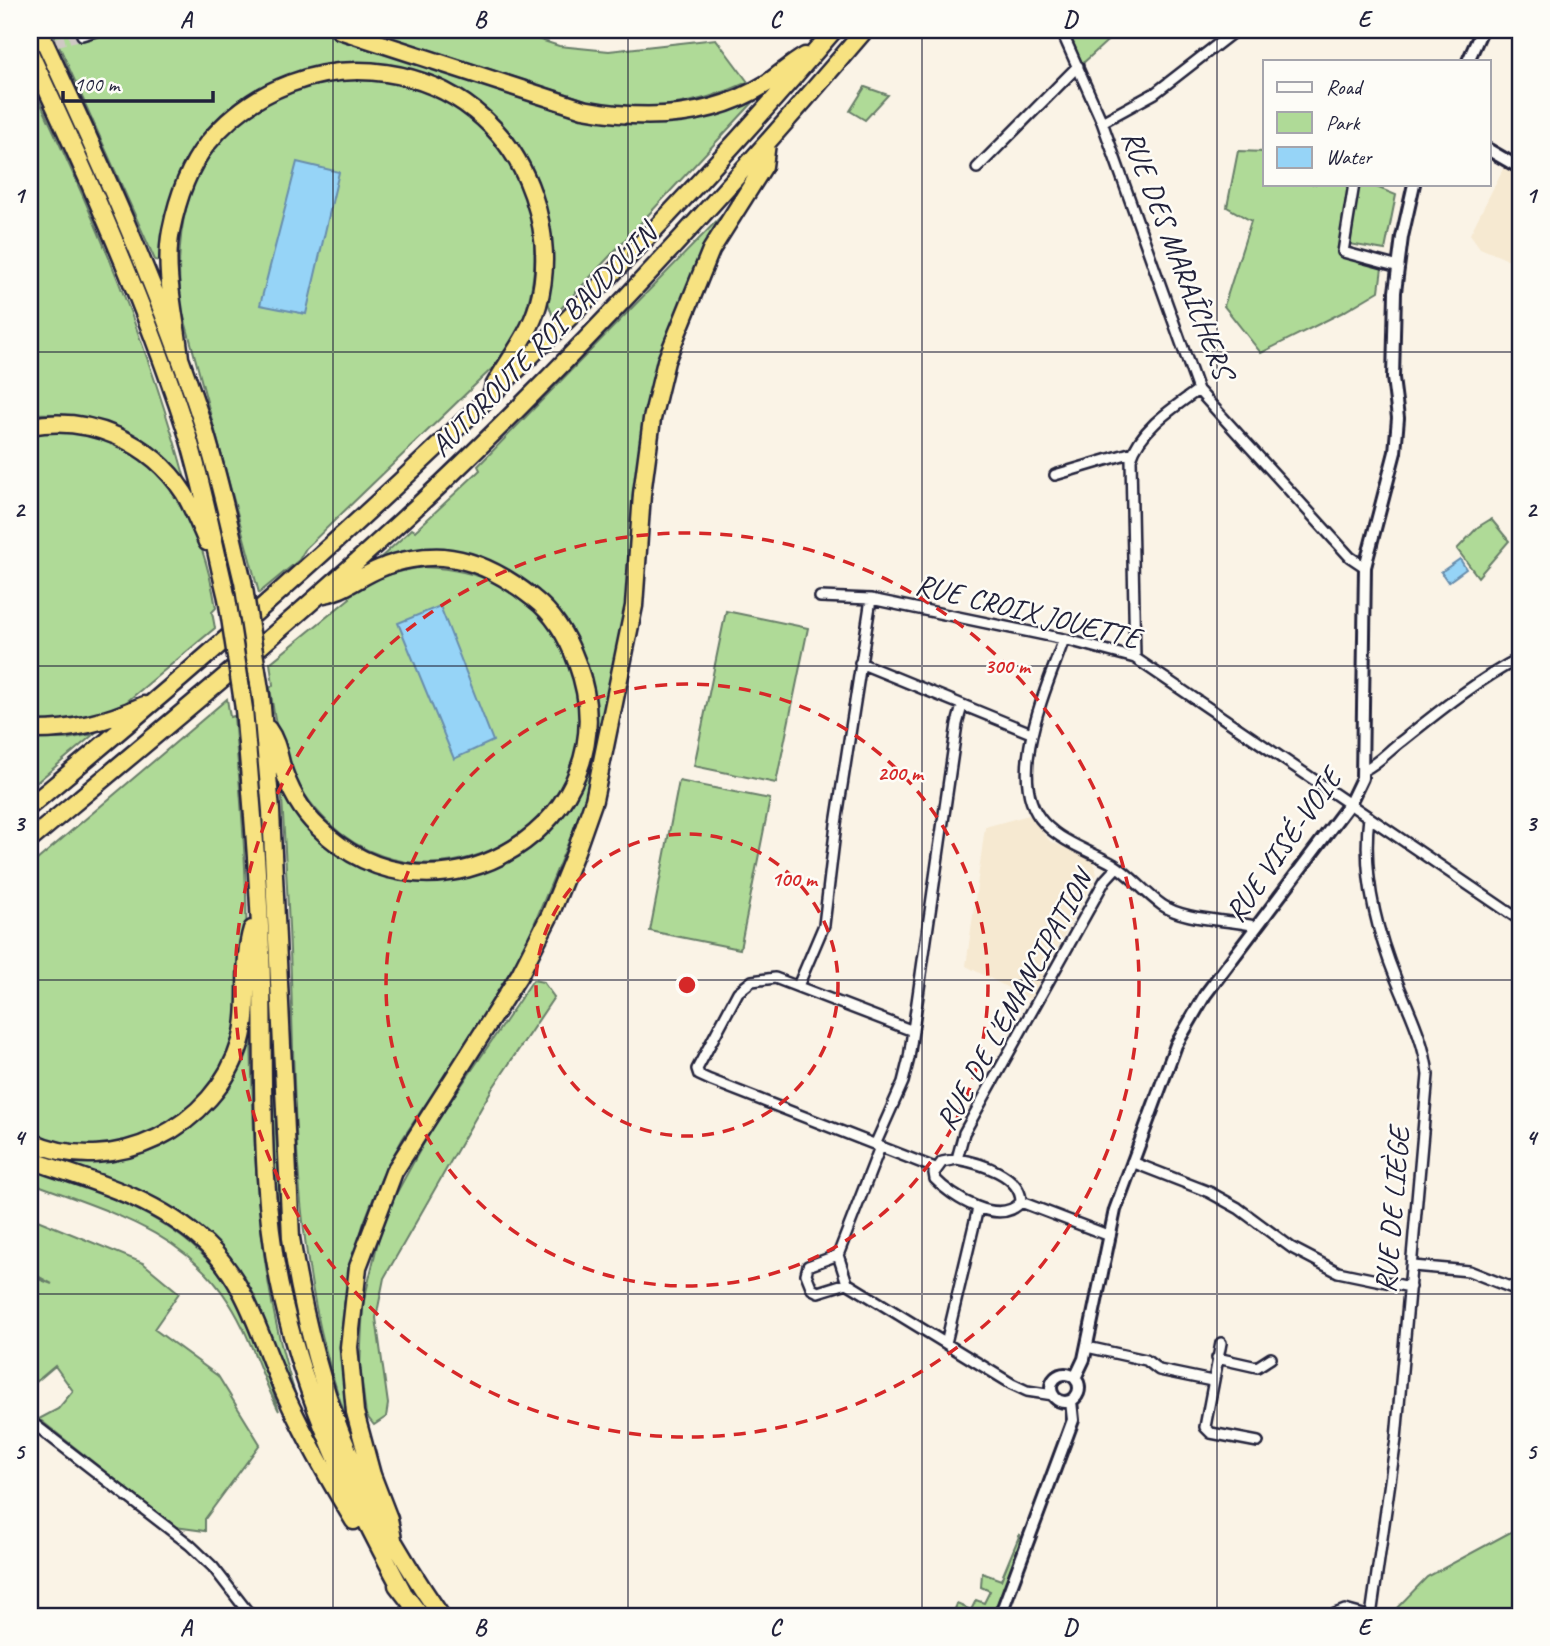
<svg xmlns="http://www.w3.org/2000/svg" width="1550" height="1646" viewBox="0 0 1550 1646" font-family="Caveat,sans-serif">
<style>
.built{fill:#f6e9d1}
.green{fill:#afda97;stroke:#687e69;stroke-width:2}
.water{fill:#96d4f7;stroke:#688dac;stroke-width:2}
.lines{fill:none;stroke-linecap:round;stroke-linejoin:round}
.minor-tunnel{stroke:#cfc9c4;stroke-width:9;stroke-dasharray:9 4.5;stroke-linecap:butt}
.minor-casing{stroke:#22223b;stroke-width:14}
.tertiary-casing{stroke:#22223b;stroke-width:16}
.motorway-casing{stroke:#22223b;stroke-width:21}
.minor{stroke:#fdfcf7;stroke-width:9}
.tertiary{stroke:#fdfcf7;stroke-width:10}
.motorway{stroke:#f7e281;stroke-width:16}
.motorway-bridge-casing{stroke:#22223b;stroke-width:21;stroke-linecap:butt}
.motorway-bridge{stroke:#f7e281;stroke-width:16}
.grid{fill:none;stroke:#22223b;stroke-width:2;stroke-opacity:0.55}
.ring{fill:none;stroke:#d62828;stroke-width:3.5;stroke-dasharray:12 9}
.labels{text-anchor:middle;stroke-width:5;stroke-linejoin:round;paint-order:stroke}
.street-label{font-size:30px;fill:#22223b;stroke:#fdfcf7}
.centre{fill:#d62828;stroke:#fdfcf7;stroke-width:3.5}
.ring-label{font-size:21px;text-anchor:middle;font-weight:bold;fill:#d62828;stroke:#fdfcf7;stroke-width:5;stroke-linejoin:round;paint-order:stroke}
.neatline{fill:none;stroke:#22223b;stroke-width:2.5}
.grid-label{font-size:23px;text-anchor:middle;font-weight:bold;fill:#22223b}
</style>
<rect width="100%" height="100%" fill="#faf3e6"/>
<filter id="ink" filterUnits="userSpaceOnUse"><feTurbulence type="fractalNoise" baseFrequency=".0143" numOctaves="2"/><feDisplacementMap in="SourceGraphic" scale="14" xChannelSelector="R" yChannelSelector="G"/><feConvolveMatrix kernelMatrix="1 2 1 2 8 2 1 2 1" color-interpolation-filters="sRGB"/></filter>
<g filter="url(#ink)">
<path class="built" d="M1504 167 1520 176V265L1480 248 1470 234Z
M1029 815 1050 841 1093 860 1097 874 1030 999 966 966 985 827Z"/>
<path class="green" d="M30 30 125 232 168 344 196 427 236 588 231 593 222 551 68 121 30 39Z
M52 30H79L83 40 116 30H325L569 109 625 121 760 95 553 317 547 299 550 250 543 200 530 170 511 139 480 107 451 87 420 74 385 66 286 80 203 143 160 261 155 260Z
M368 30H510L559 46 609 51 716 39 748 82C696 106 649 112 592 102Z
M1078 30H1114L1115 34 1082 64 1070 35Z
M338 79C363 79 387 79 411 87 528 125 567 254 506 355L306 548 299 560 259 593 181 306C169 186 213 102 338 79Z
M30 81C93 212 149 345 187 486 141 430 103 411 30 414Z
M865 87 888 95 865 120 850 111Z
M1238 151 1265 152V184H1369L1396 195 1385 250 1350 244 1343 252V257L1382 268 1379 291 1345 311 1261 353 1224 306 1251 221 1227 207Z
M734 203 655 392 630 604 610 705 584 805 525 946 482 1020 403 1138 381 1179 363 1225 344 1304 345 1391 351 1432C294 1279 296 1139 291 978 289 913 285 848 281 782 304 834 348 872 405 879 544 898 640 757 572 634 557 607 529 578 499 567 488 563 474 563 462 561 428 556 412 554 378 560L412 529 415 531 480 470 478 466Z
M30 429C44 429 59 427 73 429 165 439 203 528 216 608L212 612 215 628 124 704 108 713 47 723 30 721Z
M1491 519 1509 541 1478 577 1457 549 1478 527Z
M423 567C480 569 531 590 559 643 658 825 380 969 286 761 277 739 274 712 270 688L273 685 270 663 350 598 348 594C372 578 394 572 423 567Z
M726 611 808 628 776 783 694 766Z
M227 699 230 717 234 716C241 807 263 989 223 1070 211 1094 185 1115 162 1128 122 1151 77 1151 34 1136L30 1133V866Z
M254 701C269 817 271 934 274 1051 276 1133 277 1218 294 1299 319 1415 367 1519 435 1616H429C373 1538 328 1450 302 1357 268 1236 270 1109 267 985 264 891 258 798 249 705Z
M94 734 30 788V739H67Z
M679 781 770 799 740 949 650 931Z
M533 980 543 982 554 997 492 1089 384 1278 376 1318 388 1404 386 1417 374 1425 366 1415 360 1366 363 1305 384 1216 431 1130Z
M251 1033C254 1163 257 1293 303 1416L210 1242 30 1154V1149C136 1184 217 1137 251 1033Z
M30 1167C102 1194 179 1216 226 1282 253 1319 265 1368 279 1411 261 1376 251 1337 230 1304 185 1231 106 1211 30 1182Z
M30 1217 143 1263 179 1293 154 1329 218 1376 260 1444 205 1519V1531L175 1527 39 1419 58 1409 73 1391 55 1366 36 1382 30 1380V1276L52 1284 30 1272Z
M1520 1527V1616H1389L1427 1577Z
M1020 1534 1019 1551 992 1616H952L957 1604 971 1610 976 1600 984 1603 990 1591 981 1587 982 1573 1001 1580Z"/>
<path class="water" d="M297 162 339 172 306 314 260 305Z
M1460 559 1466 569 1448 582 1441 572Z
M440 606 493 741 454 759 398 623Z"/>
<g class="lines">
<path class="minor-tunnel" d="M30 49 82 35"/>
<g class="minor-casing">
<path id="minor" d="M1061 30 1102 122 1198 390 1350 557 1365 567
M82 35 99 30
M1102 122 1155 93 1236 30
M977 168 1078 66
M1354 184 1343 252 1399 267
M1055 475 1133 452
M820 597 871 599 1064 639 1135 658 1520 920
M1064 639C1048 685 1003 780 1044 823 1063 843 1090 851 1113 864 1131 875 1145 893 1162 905 1185 921 1227 919 1255 926
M1135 658 1131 459C1140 429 1173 408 1198 390
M860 663 1031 733
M1364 770C1380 762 1389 750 1403 740 1439 711 1479 679 1520 658
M1369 817C1362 873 1375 927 1396 979 1409 1011 1424 1040 1428 1075L1396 1439 1371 1616
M798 986 824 925 836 824 871 599
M913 1031 775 978 752 981 738 992 697 1069 699 1075 710 1080 935 1168
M875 1145 903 1082 909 1058 957 724 962 706
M957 1159 964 1133 1105 880 1117 867
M957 1159C980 1163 1021 1175 1021 1202 999 1227 952 1197 935 1179L934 1173 942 1162Z
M1132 1162 1209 1192 1238 1208 1292 1248 1338 1272 1410 1287
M1021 1202 1110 1236
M838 1255 847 1283 1012 1384 1027 1391 1053 1395
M838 1255 880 1147
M838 1255 808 1266 806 1274 812 1289 818 1292 847 1283
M1413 1266 1469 1271 1520 1291
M946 1343 978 1208
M1221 1343 1205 1427 1211 1433 1258 1442
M1087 1347 1146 1360 1159 1370 1212 1381
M1217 1358 1257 1367 1271 1358
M30 1421 190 1545 213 1567 251 1616
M1330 1616 1345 1610 1367 1616"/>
</g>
<g class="tertiary-casing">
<path id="tertiary" d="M1468 61 1482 30
M1489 150 1520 168
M1051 1388a14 14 0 1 1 28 0a14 14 0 1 1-28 0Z
M1075 1378 1084 1359 1115 1210 1176 1045 1205 995 1350 803 1362 778 1365 567 1395 452 1398 418 1393 378 1395 292 1402 237 1414 184
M1000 1616 1073 1420 1071 1401"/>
</g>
<g class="motorway-casing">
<path id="motorway" d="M39 30C99 159 158 287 202 422 219 475 230 529 243 582
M339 30 583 109C646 121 710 119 766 84 779 75 791 64 805 56
M30 53C87 175 143 298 185 427 203 483 213 541 227 598
M180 358C176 318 163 271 171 231 177 201 188 168 207 144 299 29 485 53 533 195 545 230 548 269 538 305 529 336 508 360 493 388
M30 426C90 415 151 442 184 493 193 508 200 526 207 542
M261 696 271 811 291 1238C315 1390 354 1490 441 1616
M244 709C252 801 260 892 262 984 264 1088 259 1198 283 1300 308 1409 351 1495 403 1592
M268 729C276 740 278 751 281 763 288 786 300 810 318 827 436 945 636 821 577 663 568 638 554 614 533 598 507 577 477 560 443 557 423 556 399 560 381 568 358 577 344 592 319 595
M30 730C71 731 106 722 144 705
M30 806C320 565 589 318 834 30
M30 840C169 724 310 608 441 484 591 341 731 187 865 30
M30 1141C113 1180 216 1127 241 1041 251 1005 241 964 252 929
M30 1160C93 1181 156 1198 206 1244 249 1284 261 1343 285 1394 305 1437 329 1480 354 1521
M394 1544 389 1519 372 1475 355 1412 349 1347 358 1267 394 1172 520 974 550 915 576 851 594 800 634 606 642 494 652 419 666 361 711 250 764 166 767 143
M397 1585 421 1616"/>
</g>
<use href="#minor" class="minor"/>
<use href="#tertiary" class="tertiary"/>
<use href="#motorway" class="motorway"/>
<g class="motorway-bridge-casing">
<path id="motorway-bridge" d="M243 582 261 696
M227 598 244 709"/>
</g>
<use href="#motorway-bridge" class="motorway-bridge"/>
</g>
</g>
<path class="grid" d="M333 30V1616M628 30V1616M922 30V1616M1217 30V1616M30 352H1520M30 666H1520M30 980H1520M30 1294H1520"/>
<g class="ring">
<circle cx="687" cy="985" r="151"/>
<circle cx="687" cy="985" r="301"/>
<circle cx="687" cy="985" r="452"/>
</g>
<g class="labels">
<g class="street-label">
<text transform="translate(1178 254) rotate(69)" y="10">RUE DES MARAÎCHERS</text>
<text transform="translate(543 340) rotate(-46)" y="10">AUTOROUTE ROI BAUDOUIN</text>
<text transform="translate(1028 611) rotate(14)" y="10">RUE CROIX JOUETTE</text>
<text transform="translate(1283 845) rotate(-55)" y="10">RUE VISÉ-VOIE</text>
<text transform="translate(1014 1000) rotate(-61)" y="10">RUE DE L'EMANCIPATION</text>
<text transform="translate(1392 1210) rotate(-85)" y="10">RUE DE LIÈGE</text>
</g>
</g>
<circle cx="687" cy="985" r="10" class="centre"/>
<g class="ring-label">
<text x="1007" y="673">300 m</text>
<text x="900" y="780">200 m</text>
<text x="794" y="886">100 m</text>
</g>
<rect width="1550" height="1646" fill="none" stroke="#fdfcf7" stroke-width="77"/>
<rect x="1263" y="60" width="228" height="126" fill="#fdfcf7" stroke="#a5a5ac" stroke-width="2"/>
<rect x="1277" y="82" width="35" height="10" fill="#fdfcf7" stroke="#a5a5ac" stroke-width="2"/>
<text x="1326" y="94" font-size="21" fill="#22223b">Road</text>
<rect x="1277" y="112" width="35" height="21" fill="#afda97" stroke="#a5a5ac" stroke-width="2"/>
<text x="1326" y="130" font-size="21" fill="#22223b">Park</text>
<rect x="1277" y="147" width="35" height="21" fill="#96d4f7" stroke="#a5a5ac" stroke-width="2"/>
<text x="1326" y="164" font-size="21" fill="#22223b">Water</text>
<path d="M63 91v10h150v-10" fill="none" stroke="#22223b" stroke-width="3.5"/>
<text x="74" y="91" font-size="21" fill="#22223b" stroke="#fdfcf7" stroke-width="5" paint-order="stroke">100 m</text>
<rect x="38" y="38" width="1474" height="1570" class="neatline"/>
<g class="grid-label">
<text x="186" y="27">A</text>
<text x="480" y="27">B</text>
<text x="775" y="27">C</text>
<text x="1070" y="27">D</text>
<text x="1364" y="27">E</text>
<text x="19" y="203">1</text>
<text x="1531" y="203">1</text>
<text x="19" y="517">2</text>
<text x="1531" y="517">2</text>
<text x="19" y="831">3</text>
<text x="1531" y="831">3</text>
<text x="19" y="1145">4</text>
<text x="1531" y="1145">4</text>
<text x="19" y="1459">5</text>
<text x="1531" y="1459">5</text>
<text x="186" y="1635">A</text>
<text x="480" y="1635">B</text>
<text x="775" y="1635">C</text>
<text x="1070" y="1635">D</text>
<text x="1364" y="1635">E</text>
</g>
</svg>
